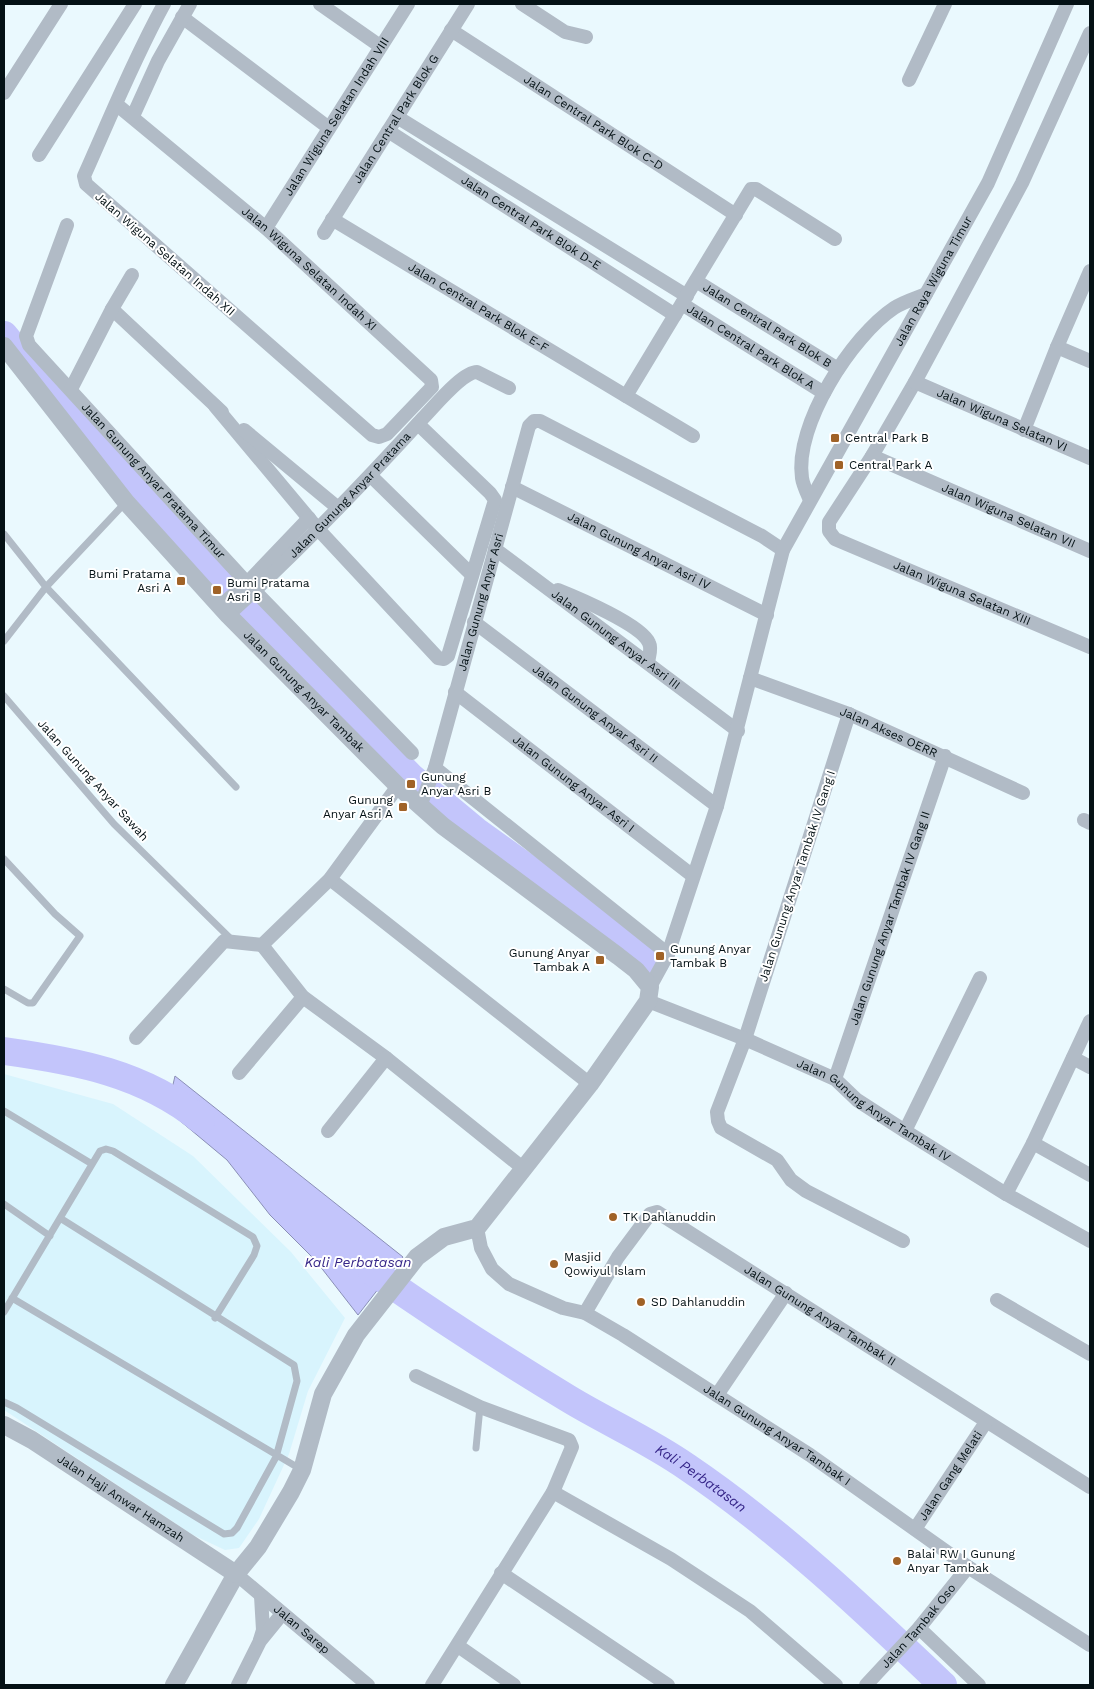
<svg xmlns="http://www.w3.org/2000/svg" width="1094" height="1689" viewBox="0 0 1094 1689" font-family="'Work Sans',sans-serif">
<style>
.built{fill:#d8f4fd}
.water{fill:#c3c5fb;stroke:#8a8fb6}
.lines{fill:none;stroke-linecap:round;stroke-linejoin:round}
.river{stroke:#c3c5fb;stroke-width:28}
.service{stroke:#b1bbc6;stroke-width:7}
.minor{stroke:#b1bbc6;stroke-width:14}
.tertiary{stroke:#b1bbc6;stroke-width:18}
.poi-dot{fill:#a06227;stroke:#fff;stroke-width:2}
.labels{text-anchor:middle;stroke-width:4;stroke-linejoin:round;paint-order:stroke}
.street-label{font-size:12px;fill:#041115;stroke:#fff}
.poi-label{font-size:12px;fill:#041115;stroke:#fff;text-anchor:start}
.water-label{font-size:14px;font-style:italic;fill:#352588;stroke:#fff}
</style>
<rect width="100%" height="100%" fill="#eaf9fe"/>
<path class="built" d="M4 1074 113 1104 193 1156 291 1252 345 1318 308 1391 289 1454 259 1519 239 1548 225 1550 193 1535 4 1410Z"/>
<path class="water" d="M175 1076 403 1257 358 1315 316 1261 270 1215 227 1160 167 1110Z"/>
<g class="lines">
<g class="river">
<path d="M4 335 117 471 226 588 411 777 476 831 656 961"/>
<path d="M4 1051C76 1061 143 1073 201 1120"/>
<path id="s1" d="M372 1271C436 1316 501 1358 569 1399 607 1422 650 1441 687 1467 780 1530 862 1608 943 1685"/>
</g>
<path class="service" d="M4 534 46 587 236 787
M4 641 46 587 125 503
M4 696 114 824 232 940
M4 859 55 914 80 936 33 1003H28L4 989
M4 1111 92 1164
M4 1204 50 1236
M12 1298 302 1470
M4 1312 100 1151 106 1149 113 1151 253 1237 257 1246 254 1255 215 1318
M4 1402 17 1408 224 1534 232 1533 237 1528 276 1457 297 1381 294 1365 60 1218
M476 1448 480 1407"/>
<g class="minor">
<path d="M320 4 380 46"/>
<path d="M522 4 565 32 586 37"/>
<path d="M182 17 329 128"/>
<path id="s2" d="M451 30 736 215"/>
<path id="s3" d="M1090 33 1022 183 915 382 872 456 829 522V531L835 539 1090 647"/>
<path d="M909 80 945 4"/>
<path d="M4 93 61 4"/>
<path id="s4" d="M116 104 266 228 431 380 432 387 387 434 379 437 372 435 86 184 84 176C110 118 134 59 164 4"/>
<path d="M133 116 158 61 190 4"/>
<path d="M397 117 687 296"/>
<path id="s5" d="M388 131 675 315"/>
<path d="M39 155 135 4"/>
<path id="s6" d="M332 219 626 396"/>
<path id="s7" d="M67 225 26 336 29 345 247 583 412 753"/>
<path id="s8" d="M266 228 408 4"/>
<path id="s9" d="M324 233 468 4"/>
<path id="s10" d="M696 281 838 369"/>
<path id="s11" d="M682 304 824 393"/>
<path d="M112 309 222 412"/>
<path d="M1057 347 1090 361"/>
<path id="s12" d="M915 382 1090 458"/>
<path d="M71 389 112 309 132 275"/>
<path d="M215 406 317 528 438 658 444 659 448 656 495 500 490 493 418 424"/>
<path d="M244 430 338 508"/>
<path d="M1024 430 1057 347 1090 271"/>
<path d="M693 436 626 396 751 189H756L835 239"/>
<path id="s13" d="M872 456 1090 551"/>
<path d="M371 476 472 575"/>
<path id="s14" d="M512 487 767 615"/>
<path d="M810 500C807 493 803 485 802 478 794 425 852 336 894 308 903 302 916 298 926 294"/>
<path id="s15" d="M495 549 738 731"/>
<path d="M558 590C578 598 642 625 649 643 652 649 649 656 648 662"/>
<path d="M220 606 247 583 309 518"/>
<path id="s16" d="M228 615C297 553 361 486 423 418 434 407 462 372 477 372L509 388"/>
<path id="s17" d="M474 622 717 806"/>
<path id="s18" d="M750 678 849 714 1023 793"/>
<path id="s19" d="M455 692 693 876"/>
<path d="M849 714 745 1039 717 1112 718 1121 721 1128 777 1160 791 1180 806 1191 903 1241"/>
<path d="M420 806 435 768"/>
<path d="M1084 820 1090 823"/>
<path d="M330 879 590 1084"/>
<path d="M262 945 303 997 386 1058 524 1169"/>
<path id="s20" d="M668 954 435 768 529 426 534 421H540L762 536 783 550"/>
<path id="s21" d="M650 987 668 954 717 806 783 550 988 183 1067 4"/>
<path id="s22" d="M648 1001 745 1039 835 1079 857 1100 905 1131 1006 1194 1090 1241"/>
<path d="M136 1038 224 941 262 945 330 879 398 786"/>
<path d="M1073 1058 1090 1067"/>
<path d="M239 1073 303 997"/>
<path id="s23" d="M835 1079 945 756"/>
<path d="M328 1131 386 1058"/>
<path d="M905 1131 980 978"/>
<path d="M1033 1143 1090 1175"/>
<path d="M1006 1194 1033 1143 1090 1021"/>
<path id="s24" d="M477 1228 481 1248 492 1269 509 1284 563 1308 585 1313 623 1335 810 1455 968 1567 1090 1645"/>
<path d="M997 1300 1090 1354"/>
<path id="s25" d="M585 1313 618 1257 650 1214 657 1212 1090 1487"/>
<path d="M416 1376 480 1407 569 1440 572 1447 553 1492 432 1685"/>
<path d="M717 1395 786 1293"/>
<path d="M553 1492 671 1559 750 1611 836 1685"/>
<path id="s26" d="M915 1529 986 1422"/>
<path d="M501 1573 668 1685"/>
<path id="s27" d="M236 1574 368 1685"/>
<path d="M919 1628 979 1685"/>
<path d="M260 1640 263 1630 261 1596"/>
<path d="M458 1646 514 1685"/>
<path d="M238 1685 260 1641 282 1614"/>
<path id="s28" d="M866 1685 919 1628 968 1567"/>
</g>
<g class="tertiary">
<path id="s29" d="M4 346 126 502 228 615 398 786 443 826 618 956 636 970 650 987 648 1001 590 1084 477 1228 444 1237 417 1257 356 1335 323 1394 302 1470 291 1492 258 1547 236 1574 174 1685"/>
<path id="s30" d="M4 1425 32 1440 236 1574"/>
</g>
</g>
<g class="poi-dot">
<rect x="830" y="433" width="10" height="10" rx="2.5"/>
<rect x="834" y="460" width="10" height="10" rx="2.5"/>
<rect x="176" y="576" width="10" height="10" rx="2.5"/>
<rect x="212" y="585" width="10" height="10" rx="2.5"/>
<rect x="406" y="779" width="10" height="10" rx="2.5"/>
<rect x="398" y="802" width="10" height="10" rx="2.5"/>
<rect x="655" y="951" width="10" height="10" rx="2.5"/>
<rect x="595" y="955" width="10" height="10" rx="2.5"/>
<circle cx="613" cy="1217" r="5"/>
<circle cx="554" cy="1264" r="5"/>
<circle cx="641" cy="1302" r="5"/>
<circle cx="897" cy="1561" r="5"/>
</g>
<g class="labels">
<g class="street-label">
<text dy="4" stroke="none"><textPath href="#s8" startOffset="132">Jalan Wiguna Selatan Indah VIII</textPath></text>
<text dy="4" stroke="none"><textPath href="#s9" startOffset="135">Jalan Central Park Blok G</textPath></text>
<text dy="4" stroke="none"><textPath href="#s2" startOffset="170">Jalan Central Park Blok C-D</textPath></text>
<text dy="4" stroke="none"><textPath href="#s5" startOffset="170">Jalan Central Park Blok D-E</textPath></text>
<text transform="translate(165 254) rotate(41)" y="4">Jalan Wiguna Selatan Indah XII</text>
<text dy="4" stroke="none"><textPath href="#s4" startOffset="254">Jalan Wiguna Selatan Indah XI</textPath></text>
<text dy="4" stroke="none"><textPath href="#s21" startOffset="766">Jalan Raya Wiguna Timur</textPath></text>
<text dy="4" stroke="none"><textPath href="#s6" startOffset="171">Jalan Central Park Blok E-F</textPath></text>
<text dy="4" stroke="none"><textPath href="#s10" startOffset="84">Jalan Central Park Blok B</textPath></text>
<text dy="4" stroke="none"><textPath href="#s11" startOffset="81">Jalan Central Park Blok A</textPath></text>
<text dy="4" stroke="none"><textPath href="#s12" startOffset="95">Jalan Wiguna Selatan VI</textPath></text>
<text dy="4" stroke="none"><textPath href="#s7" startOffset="312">Jalan Gunung Anyar Pratama Timur</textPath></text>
<text dy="4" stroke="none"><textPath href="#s16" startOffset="171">Jalan Gunung Anyar Pratama</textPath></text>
<text dy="4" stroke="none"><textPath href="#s13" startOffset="149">Jalan Wiguna Selatan VII</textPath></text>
<text dy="4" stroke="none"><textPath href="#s14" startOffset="142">Jalan Gunung Anyar Asri IV</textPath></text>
<text dy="4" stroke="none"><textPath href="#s3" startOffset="712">Jalan Wiguna Selatan XIII</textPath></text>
<text dy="4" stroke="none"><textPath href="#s20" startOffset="470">Jalan Gunung Anyar Asri</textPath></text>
<text dy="4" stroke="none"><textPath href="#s15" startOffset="151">Jalan Gunung Anyar Asri III</textPath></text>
<text dy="4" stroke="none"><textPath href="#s29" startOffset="458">Jalan Gunung Anyar Tambak</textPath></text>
<text dy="4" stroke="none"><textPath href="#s17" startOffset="152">Jalan Gunung Anyar Asri II</textPath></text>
<text dy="4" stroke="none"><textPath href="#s18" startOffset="149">Jalan Akses OERR</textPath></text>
<text transform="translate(93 780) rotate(48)" y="4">Jalan Gunung Anyar Sawah</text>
<text dy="4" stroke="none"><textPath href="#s19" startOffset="150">Jalan Gunung Anyar Asri I</textPath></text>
<text transform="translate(797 876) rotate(-72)" y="4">Jalan Gunung Anyar Tambak IV Gang I</text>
<text dy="4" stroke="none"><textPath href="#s23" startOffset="170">Jalan Gunung Anyar Tambak IV Gang II</textPath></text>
<text dy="4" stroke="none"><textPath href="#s22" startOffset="252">Jalan Gunung Anyar Tambak IV</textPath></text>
<text dy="4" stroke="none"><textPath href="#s25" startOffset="319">Jalan Gunung Anyar Tambak II</textPath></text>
<text dy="4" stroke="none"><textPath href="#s24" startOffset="376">Jalan Gunung Anyar Tambak I</textPath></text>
<text dy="4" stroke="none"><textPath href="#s26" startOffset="64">Jalan Gang Melati</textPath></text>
<text dy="4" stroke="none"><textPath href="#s30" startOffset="138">Jalan Haji Anwar Hamzah</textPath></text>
<text dy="4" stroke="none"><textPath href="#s28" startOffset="79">Jalan Tambak Oso</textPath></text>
<text dy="4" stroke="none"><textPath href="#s27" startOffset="86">Jalan Sarep</textPath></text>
</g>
<g class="poi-label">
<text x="845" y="442">Central Park B</text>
<text x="849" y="469">Central Park A</text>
<text x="171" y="578" text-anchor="end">Bumi Pratama<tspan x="171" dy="14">Asri A</tspan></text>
<text x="227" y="587">Bumi Pratama<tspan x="227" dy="14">Asri B</tspan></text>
<text x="421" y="781">Gunung<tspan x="421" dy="14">Anyar Asri B</tspan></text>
<text x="393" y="804" text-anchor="end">Gunung<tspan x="393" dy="14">Anyar Asri A</tspan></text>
<text x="670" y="953">Gunung Anyar<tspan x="670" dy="14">Tambak B</tspan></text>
<text x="590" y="957" text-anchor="end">Gunung Anyar<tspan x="590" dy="14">Tambak A</tspan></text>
<text x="623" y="1221">TK Dahlanuddin</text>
<text x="564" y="1261">Masjid<tspan x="564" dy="14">Qowiyul Islam</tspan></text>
<text x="651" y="1306">SD Dahlanuddin</text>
<text x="907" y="1558">Balai RW I Gunung<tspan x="907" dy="14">Anyar Tambak</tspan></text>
</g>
<g class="water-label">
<text x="358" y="1267">Kali Perbatasan</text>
<text dy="5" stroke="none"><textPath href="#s1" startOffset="389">Kali Perbatasan</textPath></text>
</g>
</g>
<rect width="1094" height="1689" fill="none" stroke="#041115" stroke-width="10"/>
</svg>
